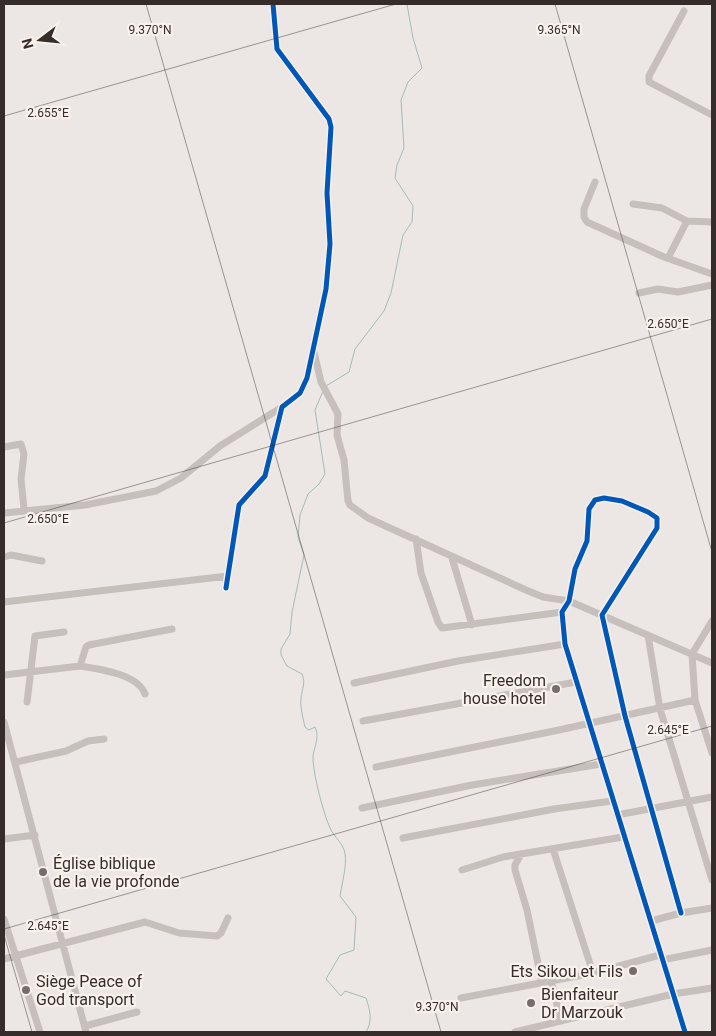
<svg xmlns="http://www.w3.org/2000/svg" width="716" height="1036" viewBox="0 0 716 1036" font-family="Roboto,sans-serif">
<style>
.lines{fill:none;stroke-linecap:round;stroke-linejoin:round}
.stream{stroke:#a2bcb9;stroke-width:1}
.minor{stroke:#c6bfbc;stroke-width:7}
.cycleway-casing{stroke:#f8f1ec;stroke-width:8}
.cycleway{stroke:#0057b8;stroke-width:5}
.ticks{fill:none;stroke:#362d2b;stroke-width:1;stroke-opacity:0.45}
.poi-dot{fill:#766e6c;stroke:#f8f1ec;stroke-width:2}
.labels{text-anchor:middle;stroke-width:4.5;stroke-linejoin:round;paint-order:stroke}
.poi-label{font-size:16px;fill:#362d2b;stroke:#f8f1ec;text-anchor:start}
.ticks-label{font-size:12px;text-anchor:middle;fill:#362d2b;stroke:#f8f1ec;stroke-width:4.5;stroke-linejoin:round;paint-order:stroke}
</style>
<rect width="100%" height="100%" fill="#ece7e4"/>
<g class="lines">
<path class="stream" d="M326 386 349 372 355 349 384 311 391 293 403 235 412 222 413 206 395 178 397 165 404 148 401 100 408 82 422 68 413 38 407 4
M323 391 315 410 325 474 319 484 308 494 300 515 298 537 304 555 292 612 290 634 281 649V655L287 666 302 674C306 684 302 688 301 698 300 707 303 718 305 727L309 730 315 727C321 739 312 749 313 760 314 777 323 812 330 828 334 837 344 844 345 854 347 866 342 883 340 896L356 917 354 950 340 955 326 979 341 996 345 991 366 998C370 1010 373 1021 366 1032"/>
<path class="minor" d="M684 11 649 76V82L712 115
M595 182 584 209V217L587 222 664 257 712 274
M633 204 662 208 687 221
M668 258 687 221 712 222
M639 293 658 289 678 292 712 285
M314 352 321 382 338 414 337 435 344 460 348 501 350 505 368 518 526 590 543 597 569 601 712 663
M4 447 21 444 24 454 21 479 24 509
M4 513 85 505 156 491 181 478 220 446 282 407
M416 539 421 573 438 622 442 628 562 612
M4 557 11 555 42 561
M452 558 472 625
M226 588 239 505 265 476 282 407 300 393 307 378 326 289 330 244 327 193 331 127 329 119 277 49 273 4
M4 602 228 576
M712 621 692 654 695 700 712 753
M648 635 660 709 712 880
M80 666C99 669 138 674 145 694
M4 675 80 666 86 647 89 645 172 629
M354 683 458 661 565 644
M27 702 35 636 64 632
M363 721 576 682
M4 722 86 1032
M16 762 66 751 88 741 104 739
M376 767 559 730 695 700
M362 808 472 785 601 764
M617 815 712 797
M403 838 554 809 612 801
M4 839 35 835
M553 849 593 973
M521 854 515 865V870L527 910 542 983
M462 870 503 857 623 837
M681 913 625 716 602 615 657 528V518L648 512 622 501 604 498 595 500 589 509 587 541 575 569 569 601 562 612 565 644 685 1032
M4 919 40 1032
M651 921 681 913 712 908
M4 959 145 922 179 933 217 936 221 933 228 918
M662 960 712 950
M551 981 561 1021
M461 998 593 973 660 955
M85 1026 137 1012
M515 1032 673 994 712 988"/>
<g class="cycleway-casing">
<path id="cycleway" d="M226 588 239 505 265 476 282 407 300 393 307 378 326 289 330 244 327 193 331 127 329 119 277 49 273 4
M681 913 625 716 602 615 657 528V518L648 512 622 501 604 498 595 500 589 509 587 541 575 569 569 601 562 612 565 644 685 1032"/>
</g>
<use href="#cycleway" class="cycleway"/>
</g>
<path class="ticks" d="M146 4 441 1032M555 4 712 552M4 116 396 4M4 523 712 319M4 929 712 726M4 935 32 1032"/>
<g class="poi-dot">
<circle cx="556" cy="689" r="5"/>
<circle cx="43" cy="872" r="5"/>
<circle cx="633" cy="971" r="5"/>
<circle cx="26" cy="990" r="5"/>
<circle cx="531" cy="1003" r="5"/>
</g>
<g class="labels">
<g class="poi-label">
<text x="546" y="686" text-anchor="end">Freedom<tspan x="546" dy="18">house hotel</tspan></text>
<text x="53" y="869">Église biblique<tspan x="53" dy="18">de la vie profonde</tspan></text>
<text x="623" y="977" text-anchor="end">Ets Sikou et Fils</text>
<text x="36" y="987">Siège Peace of<tspan x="36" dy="18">God transport</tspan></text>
<text x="541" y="1000">Bienfaiteur<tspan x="541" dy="18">Dr Marzouk</tspan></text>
</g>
</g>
<g class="ticks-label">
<text x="150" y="34">9.370°N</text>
<text x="559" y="34">9.365°N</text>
<text x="48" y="117">2.655°E</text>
<text x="668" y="328">2.650°E</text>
<text x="48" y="523">2.650°E</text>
<text x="668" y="734">2.645°E</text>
<text x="48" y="930">2.645°E</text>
<text x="437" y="1011">9.370°N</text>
</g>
<rect width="716" height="1036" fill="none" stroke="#362d2b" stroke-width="10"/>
<g transform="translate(40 40) rotate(254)" stroke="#f8f1ec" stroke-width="4" paint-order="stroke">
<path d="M0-4L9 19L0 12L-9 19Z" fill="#362d2b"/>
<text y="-8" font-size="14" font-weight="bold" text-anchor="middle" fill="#362d2b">N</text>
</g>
</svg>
